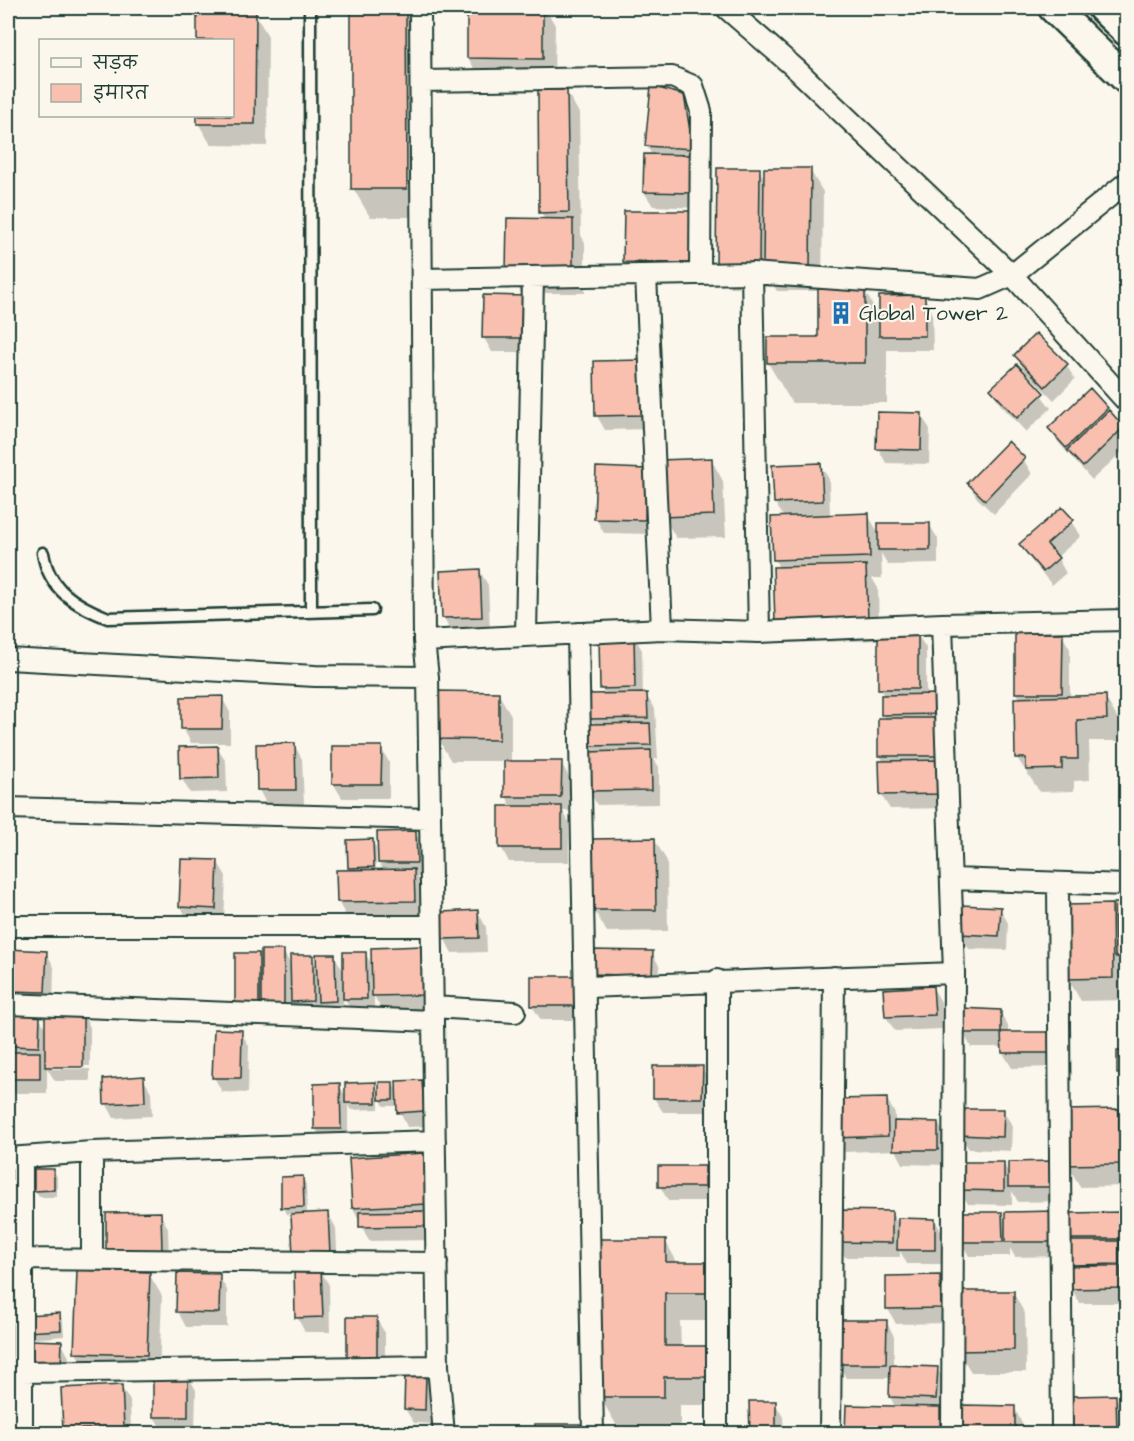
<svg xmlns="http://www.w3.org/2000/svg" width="1134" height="1441" viewBox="0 0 1134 1441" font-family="'Architects Daughter','Playpen Sans Deva',sans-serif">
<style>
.shadow{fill:#0003}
.building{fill:#f9c0af;stroke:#1f3d34;stroke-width:1.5}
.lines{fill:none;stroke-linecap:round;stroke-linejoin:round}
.lane-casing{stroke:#1f3d34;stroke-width:15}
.street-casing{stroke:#1f3d34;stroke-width:24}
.secondary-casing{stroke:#1f3d34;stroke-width:33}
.lane{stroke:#fbf7ec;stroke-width:10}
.street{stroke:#fbf7ec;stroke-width:20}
.secondary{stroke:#fbf7ec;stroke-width:28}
.labels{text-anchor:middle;stroke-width:4.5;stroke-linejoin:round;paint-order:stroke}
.poi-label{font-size:21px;fill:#1f3d34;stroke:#fbf7ec;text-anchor:start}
</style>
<rect width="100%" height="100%" fill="#fbf7ec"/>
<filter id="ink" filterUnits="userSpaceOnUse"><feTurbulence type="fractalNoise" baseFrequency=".0167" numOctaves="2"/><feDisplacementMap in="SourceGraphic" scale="12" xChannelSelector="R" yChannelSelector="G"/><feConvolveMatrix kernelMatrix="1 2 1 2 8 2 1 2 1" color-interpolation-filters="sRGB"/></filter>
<g filter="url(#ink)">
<path class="shadow" d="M352 8H422L423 217H370L353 188Z
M469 8H545L555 25 554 80 481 79 468 58Z
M198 14H255L268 36 267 146 211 145 198 123V116H232V40H198Z
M567 92 579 113 581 235 585 243V293H521L508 271 546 220 541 212Z
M683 96 692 111 700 208 653 206 644 192 652 155 646 145Z
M759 170 765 180 810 170 823 192 822 290H864L881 319 924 296 932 311 933 350H887V403H792L768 363 819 339V291H777L771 281V287H730L717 265Z
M703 235V284H637L625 262Z
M526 297 534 352H492L484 338Z
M1016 356 1066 365 1075 379 1054 400 1029 375 1027 377 1051 408 1026 432 1000 404 992 389 1026 374Z
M641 361 650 429 605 430 597 416Z
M1090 390 1126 434V448L1092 480 1058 442 1050 428Z
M921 415 930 429 929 464 886 463 878 448Z
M711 459 723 481 726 537 676 538 664 517Z
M1023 459 1032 474 994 514 977 498 969 484Z
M820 465 829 479 830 516 868 515 879 534 929 524 938 539V564L888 565 881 553 882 578H872L878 588 879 634H917L926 648V695H939L952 808 890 809 881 795 884 762 880 756 885 719 883 714 884 696 880 688V640L789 643 776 621 780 569 774 559 784 518 775 503 773 467Z
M645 471 652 534 604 533 596 519Z
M1126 476V490L1121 481Z
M1062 509 1081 536 1057 557 1066 573 1052 585 1030 559 1021 544Z
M479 570 488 585 490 631 452 633 444 618 442 572Z
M633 635 642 650 643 695H646L655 709 658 759H654L659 767V804L597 805 589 790 594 753 590 746 595 725 591 719 605 695 601 688Z
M1062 635 1070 649V698L1105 697 1118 719V741H1089L1090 780 1074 781V791L1040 792 1017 758 1020 699 1017 693Z
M498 693 511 715V762H561L569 777V811H563L569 822V862H509L501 847 512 808 506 796V761H451L438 739Z
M222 698 230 712V743H191L183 728Z
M294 744 302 759 304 804 267 805 259 790Z
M217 747 226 762 227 792 190 793 182 779Z
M381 748 389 762V798H342L333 783Z
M415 833 424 847V877H417L422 885V915L347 917 338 902V872L352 871 349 867 372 841 376 848V871H384L379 863Z
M654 839 667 861 668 931 607 932 594 910Z
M217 861 226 876 224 923 189 922 181 907Z
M1126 904 1125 1000 1081 1001 1068 979 1111 905 1116 914V905Z
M1000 908 1008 923 1007 950 969 949 960 934Z
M478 912 486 927 487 952 452 953 444 938Z
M422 948 432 1009 382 1010 374 996V1013H353L343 996 344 1015 328 1016 321 1003V1015L301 1016 291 999V1020L245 1017 236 1002 258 954 263 962 283 951 292 967 312 957 318 968 334 955 345 974 365 953 373 967Z
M8 951 46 952 54 967 53 1006 8 1005Z
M652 953 660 967 659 990 601 988 592 974Z
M574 977 582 1020H541L532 1006Z
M933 988 941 1002 942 1029 895 1031 886 1017Z
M82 1012 90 1027V1066H52V1069H90V1081H55L47 1068V1093H8V1016L39 1017 46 1029Z
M1000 1012 1008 1026V1034L1050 1033 1059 1067 1012 1068 1003 1053V1047H971L963 1032Z
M241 1032 249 1046 248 1093 222 1092 214 1077Z
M1118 1053H1126V1113L1123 1106V1081L1118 1073Z
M702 1068 710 1082V1112H663L654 1098Z
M143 1078 151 1092 152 1116 114 1118 106 1103Z
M421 1082 430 1096 431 1126 407 1127 398 1106H384L379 1097V1109L351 1110 348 1105V1143L324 1144 316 1129 339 1085 347 1098 375 1084 380 1093 392 1083 398 1093Z
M887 1099 895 1114V1123H938L946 1138V1165L903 1164 896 1150 845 1152 836 1138Z
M1118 1110 1126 1124V1186L1080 1187 1068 1165Z
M1003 1111 1012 1125 1011 1151 969 1149 960 1135Z
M424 1155 436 1177 433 1240 369 1241 353 1208Z
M1003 1163 1009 1174 1053 1163 1061 1201 1018 1202 1012 1191V1205L968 1204 959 1189Z
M8 1165 13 1172 14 1214H8Z
M704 1167 713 1182V1201H668L660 1186Z
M53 1170 57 1177V1197H39L35 1190Z
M302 1178 306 1184 307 1214 328 1213 336 1228 338 1268 320 1269 329 1285 330 1332H305L297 1317 293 1214H287L283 1207Z
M891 1212 899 1225 935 1220 943 1235V1264H907L900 1251V1257H845L837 1242Z
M1054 1213 1063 1256 1015 1257 1010 1248V1256H969L961 1242 1002 1214 1006 1222Z
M1120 1213 1126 1225V1253H1124L1126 1303H1080L1071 1289 1073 1243 1071 1239Z
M160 1214 168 1228 169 1264 116 1265Z
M665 1240 678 1264 712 1263 729 1292V1321H680L681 1347H713L729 1376V1405H680V1426H617L600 1397Z
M8 1271 15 1272 19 1348H8Z
M149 1274 162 1296 159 1375 188 1376 196 1390 195 1431H163L154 1417 155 1377 88 1374 76 1353Z
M178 1275 219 1276 227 1290V1327H186L178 1312Z
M887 1277H939L948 1291V1323L896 1324 888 1309Z
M1013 1292 1025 1314 1026 1372H971L958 1350Z
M59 1314 63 1321 64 1336 31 1339 27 1332Z
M376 1318 385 1333V1375H357Z
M886 1321 894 1336V1367L937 1369 946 1383 952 1434H847L896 1408 890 1397 891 1378H846L838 1363Z
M61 1342 69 1357 68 1380H36Z
M425 1375 433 1389 432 1424 414 1423 405 1409Z
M8 1385H13L22 1434H8Z
M121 1386 130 1401 131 1434H66L64 1430Z
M1115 1396 1126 1416V1434H1075Z
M775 1403 783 1417 784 1434H751Z
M1014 1407 1027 1434H963Z"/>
<path class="building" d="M351 8H406L407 189H351Z
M467 8H543V59L467 58Z
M197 12H256L255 124H197V116H232V40H197Z
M651 86 684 95 693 149 645 146Z
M538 90H567L569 212 539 213Z
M644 154 693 155 692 193 643 192Z
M717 168H760L759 266 716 265Z
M764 168H811L810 270 763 269Z
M624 211H692L691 263 623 262Z
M507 218 573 219V272L506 271Z
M818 289H865V363H767V337H818Z
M483 295 527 296V338H482Z
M925 295V336H879V296Z
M1036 333 1068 364 1045 387 1014 355Z
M642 360 643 415 595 416 594 361Z
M1017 364 1044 393 1017 418 990 389Z
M1090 388 1108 408 1066 448 1048 428Z
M1109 410 1124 427 1083 467 1067 450Z
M877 412 922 413 921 450 876 449Z
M1008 441 1025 458 985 500 967 483Z
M712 458 714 515 662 517 660 460Z
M821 463 823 501 774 503 772 465Z
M596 467 646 469 645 520 594 519Z
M1062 507 1074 520 1047 544 1059 558 1043 572 1019 544Z
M869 513 870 557 773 560 771 517Z
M878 523H930V550H878Z
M866 565 868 619 775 621 773 567Z
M480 569 482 617 442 618 440 571Z
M878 632H918V689H878Z
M1015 633H1063L1062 693H1015Z
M634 634 635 688 600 689 599 635Z
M437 691 499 692V740L437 739Z
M647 693 648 718 589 719V694Z
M939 694 940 714 881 715V695Z
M1106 695 1107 719 1077 720 1078 759H1062V769L1026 770V758H1015L1014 698Z
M223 696 222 729H181V697Z
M878 718H936V756H878Z
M650 723 651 745 588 746V724Z
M295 743 296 790H257L256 744Z
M218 746 219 778 180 779 179 747Z
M332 746H382L381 784H332Z
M651 750 652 790 587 791V752Z
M944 760 945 794 880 795 879 761Z
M504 761H562L561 797H504Z
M499 806H562V848H499Z
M416 831 417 863H378L377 832Z
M655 838 656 910H592V839Z
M373 839 374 867 348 868 347 840Z
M181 859 218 860 216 909 179 907Z
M414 869 415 901 337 902 336 870Z
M1114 903H1126V957H1115Z
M1112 904 1113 978 1067 979 1066 905Z
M960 905 1001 907 999 936 959 934Z
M478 910 479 938 442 939V912Z
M423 946 424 995 372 996 371 948Z
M8 949 47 951 45 992 8 991Z
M261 950H284V1006H261Z
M591 950 653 951 652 976 591 974Z
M343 952H366L367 999H343Z
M235 953H259V1003H235Z
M316 954H335L336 1001 318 1002Z
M290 955H313V1001L291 1002Z
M531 976H575V1006H531Z
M933 986 935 1015 885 1017 883 989Z
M960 1008 1001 1010V1033H961Z
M45 1010 83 1011V1067H45Z
M8 1014 40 1015 39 1047 8 1046Z
M214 1029 242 1030 241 1078H212Z
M1001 1032H1051L1052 1053H1002Z
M1117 1051H1126V1073L1117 1074Z
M8 1052H40V1079H8Z
M653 1066H703L702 1098H653Z
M144 1076 145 1102 104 1104 103 1079Z
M422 1080 424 1111 397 1113 396 1081Z
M1121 1080H1126V1107H1121Z
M376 1082V1103H345V1083Z
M379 1082H393V1100H379Z
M340 1083 341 1129H314V1084Z
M887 1098 888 1136 835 1138 834 1099Z
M965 1109H1004L1003 1137 959 1135Z
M1119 1109 1120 1164 1066 1165 1065 1110Z
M894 1121 938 1122V1150H893Z
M424 1153 427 1204 352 1208 349 1158Z
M1053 1161 1054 1187H1008V1162Z
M958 1162H1004V1191L958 1190Z
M8 1164H10L11 1207H8Z
M658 1166H705V1187H658Z
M34 1169H54V1190L34 1191Z
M303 1176 304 1207 281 1208V1177Z
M836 1210 892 1211V1243L835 1242Z
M425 1211 426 1226 359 1227V1212Z
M1055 1211V1242H1005V1212Z
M161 1212 162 1250 106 1251V1213Z
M328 1212 330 1254 293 1256 291 1214Z
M959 1212H1002L1003 1242H959Z
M1121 1212V1239H1070L1069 1213Z
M898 1218 935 1219V1250H897Z
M598 1239H666V1262H713V1293H665V1346H714V1377H664V1397H599Z
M1070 1241H1119V1264L1071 1265Z
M1069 1266H1120L1121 1288 1070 1289Z
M321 1269 323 1317 295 1318 294 1270Z
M8 1270H16L15 1311H8Z
M77 1270 150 1272 147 1355 74 1353Z
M177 1273 220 1274 219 1313 176 1312Z
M940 1275 941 1308 886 1309V1276Z
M957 1291H1014V1350L957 1351Z
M8 1313H11L12 1334H8Z
M60 1313 61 1330 26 1332 25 1315Z
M347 1317H377V1361H347Z
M836 1320H887L886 1364H836Z
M27 1340 62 1341 61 1366 26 1365Z
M890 1365 938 1367 936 1399 889 1397Z
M405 1373H426L425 1410 404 1409Z
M153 1374H188V1417H153Z
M8 1383H13L14 1426 8 1427Z
M122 1385 124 1427 63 1430 61 1388Z
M1116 1395 1117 1434H1073L1072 1396Z
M749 1401H776V1434H750Z
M846 1405 940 1407V1434H845Z
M962 1405 1015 1406V1434H962Z
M535 1424H580V1434H535Z"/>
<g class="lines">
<g class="lane-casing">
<path id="lane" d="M310 8 311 611
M43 553C49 590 75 605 108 618L372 610"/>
</g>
<g class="street-casing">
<path id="street" d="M420 8 424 641 428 677 438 1366 444 1434
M726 8 795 68 1012 275 1126 401
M422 81 672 77 693 86 701 111 700 274
M752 273 759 632
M646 275 662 629
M422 279 752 273 980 289 1012 275 1126 183
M942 624 954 973 952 1434
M578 633 593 1434
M526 634 533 277
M424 641 662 629 759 632 942 624 1126 620
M8 659 315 676 428 677
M8 808 430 819
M953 879 1126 885
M1058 885 1062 1434
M8 926H431
M717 980V1434
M587 987 954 973
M8 1004 433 1021
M433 1007 515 1012
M92 1152V1258
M8 1158 92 1152 435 1141
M22 1259 437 1263
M22 1372 438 1366
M22 1434V1158
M830 1434 834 977"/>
</g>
<g class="secondary-casing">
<path id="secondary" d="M1053 8 1126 79
M1102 8 1126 31"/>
</g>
<use href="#lane" class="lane"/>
<use href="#street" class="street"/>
<use href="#secondary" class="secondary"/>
</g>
</g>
<defs>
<g id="building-bare" transform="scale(1.8)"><path d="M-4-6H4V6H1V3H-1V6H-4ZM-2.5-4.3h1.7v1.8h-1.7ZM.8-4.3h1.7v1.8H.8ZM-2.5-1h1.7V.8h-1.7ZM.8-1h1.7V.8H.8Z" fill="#1f6fb2" stroke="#fbf7ec" stroke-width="2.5" paint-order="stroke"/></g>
</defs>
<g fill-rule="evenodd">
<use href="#building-bare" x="841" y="313"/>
</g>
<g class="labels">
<g class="poi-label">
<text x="859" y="320">Global Tower 2</text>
</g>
</g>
<rect width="1134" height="1441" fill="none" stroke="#fbf7ec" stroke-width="30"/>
<rect x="15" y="15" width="1104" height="1411" fill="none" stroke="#1f3d34" stroke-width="2" filter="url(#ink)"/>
<rect x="39" y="39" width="195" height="78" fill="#fbf7ec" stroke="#a3ada2" stroke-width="1.5"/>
<rect x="51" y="58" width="30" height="9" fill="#fbf7ec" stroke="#a3ada2" stroke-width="1.5"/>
<text x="93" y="69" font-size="18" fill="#1f3d34">सड़क</text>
<rect x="51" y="84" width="30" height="18" fill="#f9c0af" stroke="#a3ada2" stroke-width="1.5"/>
<text x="93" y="99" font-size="18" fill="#1f3d34">इमारत</text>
</svg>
